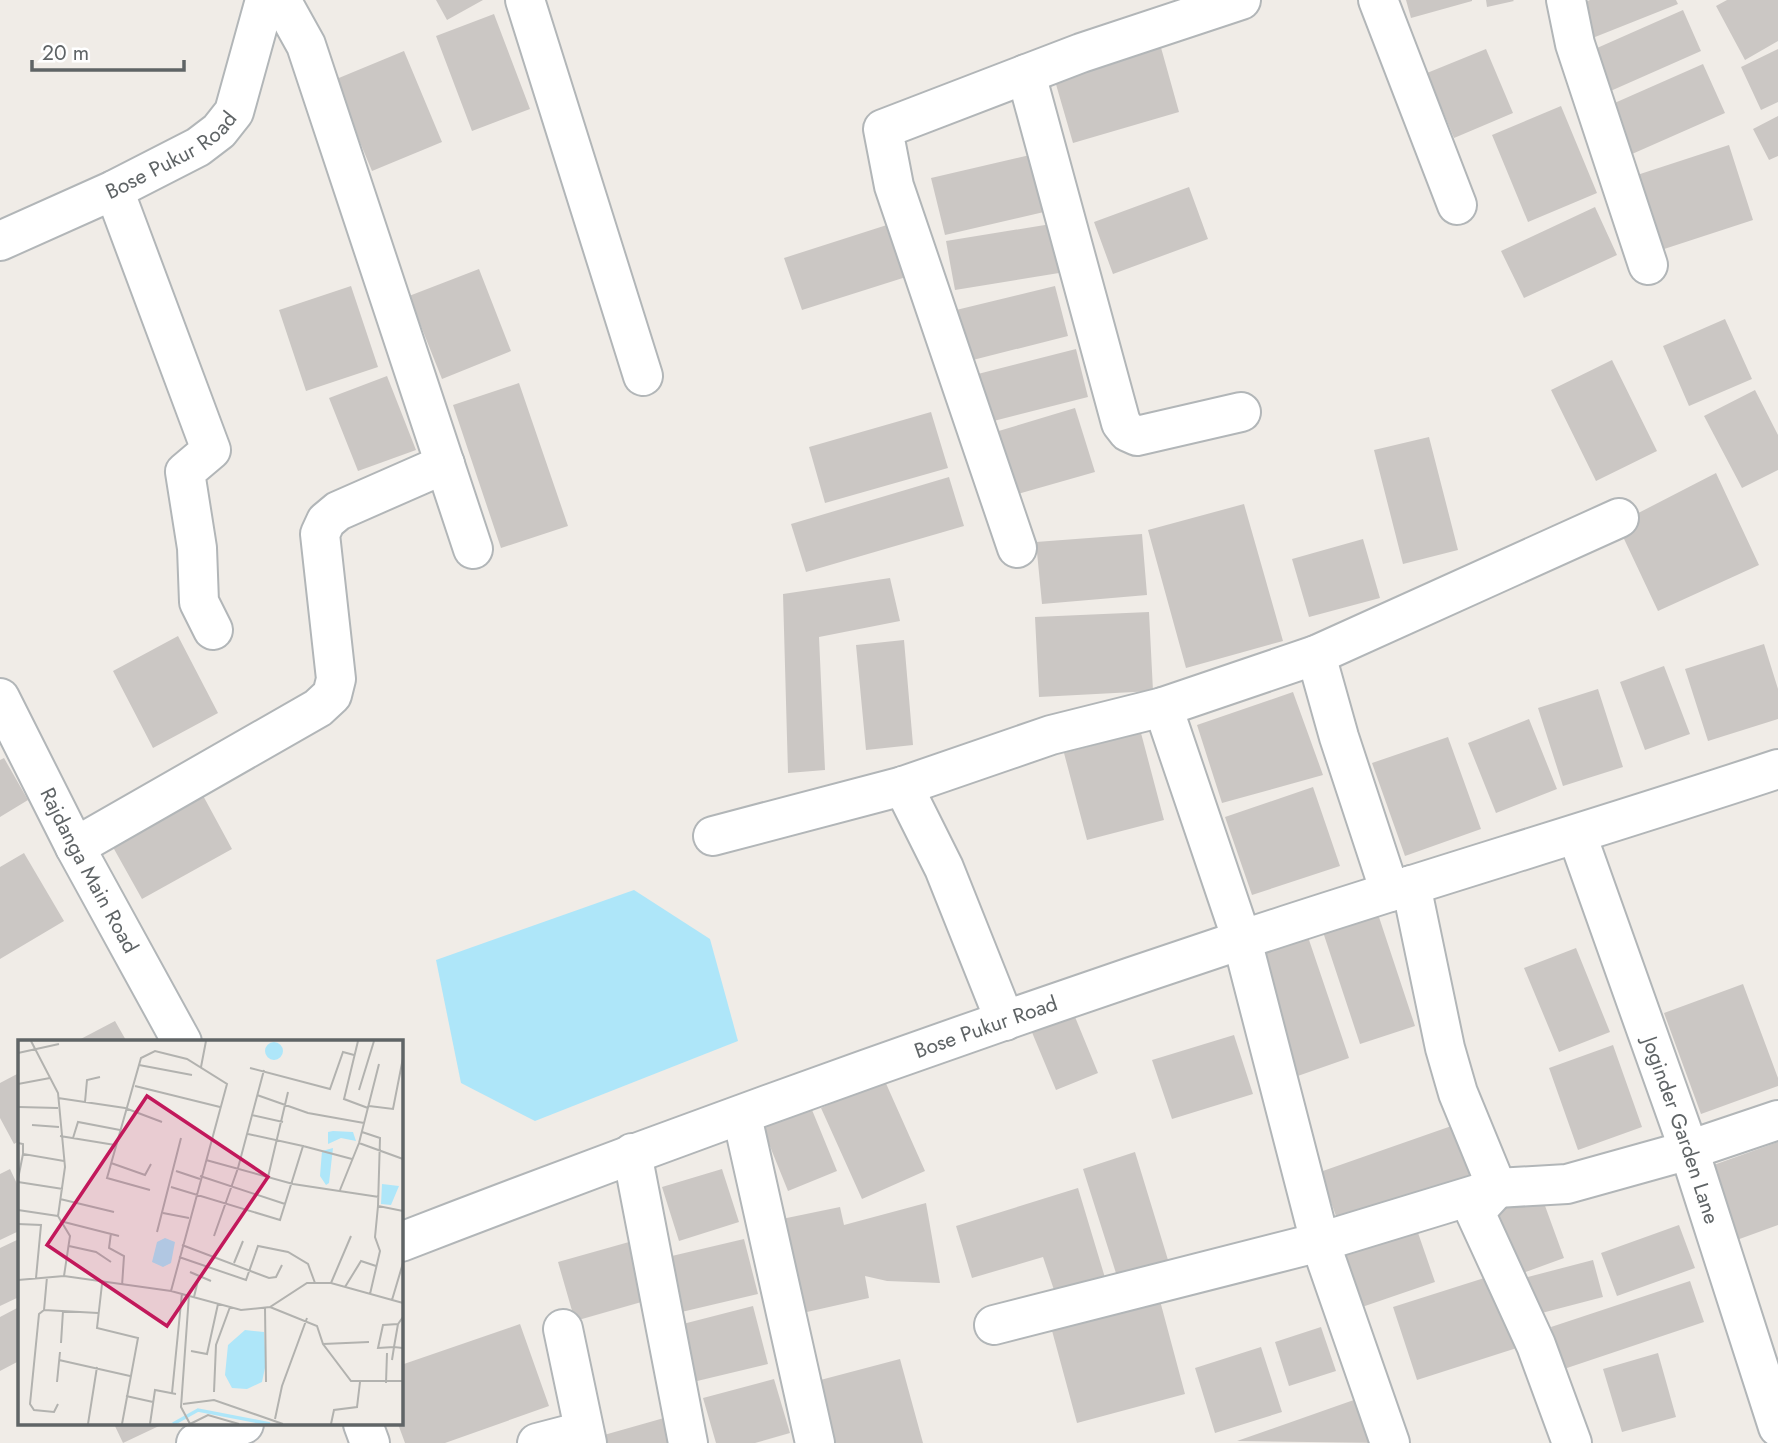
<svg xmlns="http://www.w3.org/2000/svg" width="1778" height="1443" viewBox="0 0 1778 1443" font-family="Jost,sans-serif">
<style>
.water{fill:#aee6f9}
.building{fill:#cbc7c4}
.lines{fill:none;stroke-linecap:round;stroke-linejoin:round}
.minor-casing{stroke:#b2b6b8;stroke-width:42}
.minor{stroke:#fff;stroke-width:38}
.labels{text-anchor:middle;stroke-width:5;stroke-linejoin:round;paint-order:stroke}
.street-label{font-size:21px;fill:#5f6466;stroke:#fff}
.inset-river{fill:none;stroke:#aee6f9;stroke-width:3.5}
.inset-road{fill:none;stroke:#b2b2af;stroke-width:2}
.view{fill:#c2185b;fill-opacity:0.15;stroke:#c2185b;stroke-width:3.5}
.inset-edge{fill:none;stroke:#5f6466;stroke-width:3.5}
</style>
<rect width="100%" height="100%" fill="#f0ece7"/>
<path class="water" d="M634 890 710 939 738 1041 535 1121 461 1083 436 960Z"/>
<path class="building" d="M436 0H483L447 20Z
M1406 0H1472V1L1411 18Z
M1486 0H1513L1514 1 1487 7Z
M1590 0H1676L1678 4 1590 39 1576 6Z
M1727 0H1778V41L1745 60 1716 6Z
M1683 10 1701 51 1606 93 1588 52Z
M494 14 530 109 472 131 436 36Z
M1160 44 1179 112 1073 143 1053 74Z
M1486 49 1513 113 1454 138 1427 73Z
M1778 49V102L1761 110 1741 67Z
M404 51 442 142 372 171 334 80Z
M1703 64 1725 113 1632 154 1610 105Z
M1561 106 1597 193 1528 222 1492 135Z
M1778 116V156L1769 160 1753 129Z
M1729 145 1753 220 1658 251 1634 176Z
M1030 155 1044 212 945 235 931 178Z
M1189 187 1208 239 1113 274 1094 222Z
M1595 207 1617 255 1524 298 1501 251Z
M890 224 906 277 802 310 784 258Z
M1051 224 1059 273 955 290 946 241Z
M479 269 511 351 442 379 409 296Z
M351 286 378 367 306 391 279 310Z
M1055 286 1068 336 965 362 952 311Z
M1725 319 1752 379 1689 406 1663 346Z
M1076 349 1088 397 978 425 966 377Z
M1612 360 1657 451 1596 481 1551 390Z
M387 376 416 450 358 471 329 398Z
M519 383 568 526 501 548 453 405Z
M1755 390 1778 435V470L1742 488 1704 416Z
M1075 408 1095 472 1011 496 992 433Z
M931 412 948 468 825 503 809 447Z
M1429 437 1458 550 1403 564 1374 450Z
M1716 473 1759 565 1658 611 1617 524Z
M949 477 964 526 806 572 791 524Z
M1244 504 1283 641 1186 668 1148 530Z
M1142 534 1147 595 1042 604 1036 542Z
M1363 539 1380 598 1309 617 1292 559Z
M890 578 900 621 819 637 825 770 788 773 783 594Z
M1149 612 1153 691 1039 697 1035 617Z
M178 636 218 713 153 748 113 671Z
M904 640 913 745 866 750 856 645Z
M1764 644 1778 689V719L1708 741 1685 669Z
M1664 666 1690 734 1645 750 1620 682Z
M1598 689 1623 767 1563 786 1538 708Z
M1293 692 1323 775 1222 803 1197 725Z
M1529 719 1557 789 1496 813 1468 743Z
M1141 733 1164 820 1087 840 1064 753Z
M1448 737 1481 829 1405 856 1372 763Z
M4 758 28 800 0 817V760Z
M1313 787 1340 866 1252 895 1225 817Z
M200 790 232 849 142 899 109 840Z
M24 853 64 921 0 959V867Z
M1378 914 1415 1026 1360 1044 1323 932Z
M1307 934 1349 1058 1292 1078 1251 952Z
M1576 948 1610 1032 1559 1052 1524 968Z
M1743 984 1778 1078V1086L1701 1114 1664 1013Z
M1073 1012 1098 1073 1056 1090 1031 1030Z
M115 1021 127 1042H75Z
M1234 1035 1253 1094 1172 1119 1152 1060Z
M1613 1045 1642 1127 1578 1150 1549 1068Z
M19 1073V1141L14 1144 0 1118V1083Z
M884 1079 925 1171 862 1199 821 1108Z
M810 1105 837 1171 788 1191 761 1124Z
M1460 1123 1480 1178 1340 1227 1320 1172Z
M1778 1142V1225L1734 1241 1708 1167Z
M1135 1152 1172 1273 1121 1289 1083 1169Z
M10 1169 19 1188V1231L0 1240V1174Z
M722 1169 739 1222 679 1241 662 1187Z
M1078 1188 1106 1281 1056 1296 1043 1257 972 1278 956 1226Z
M1540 1192 1564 1258 1512 1277 1488 1210Z
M926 1203 940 1283 887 1281 865 1276 869 1298 798 1314 777 1220 840 1207 844 1225Z
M1679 1225 1695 1268 1617 1296 1601 1253Z
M1416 1227 1435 1282 1362 1307 1344 1252Z
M19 1239V1297L0 1306V1248Z
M744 1239 758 1294 673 1314 659 1259Z
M629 1242 645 1301 575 1321 558 1262Z
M1593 1260 1603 1297 1534 1315 1524 1278Z
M1500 1273 1523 1346 1417 1380 1393 1307Z
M1690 1281 1704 1322 1564 1369 1551 1327Z
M1159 1297 1185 1394 1077 1423 1051 1327Z
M753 1306 768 1364 693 1382 679 1325Z
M19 1307V1361L0 1371V1317Z
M520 1324 549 1406 445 1443H405L398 1424 401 1365Z
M1321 1327 1336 1371 1289 1386 1275 1342Z
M1261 1347 1282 1412 1215 1433 1195 1368Z
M1658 1353 1676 1417 1622 1432 1603 1369Z
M900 1359 923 1443H824L809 1383Z
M774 1379 790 1433 755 1443H716L703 1398Z
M1368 1395 1385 1443 1237 1441Z
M664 1418 672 1443H598L597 1437Z
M114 1424H158L159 1426 123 1443Z"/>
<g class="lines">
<g class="minor-casing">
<g id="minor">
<path d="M281 0 306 45 473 549"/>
<path d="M525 0 643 376"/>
<path d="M1378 0 1457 205"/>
<path d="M1566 0 1575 44 1648 265"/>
<path d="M1026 74 1121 423 1128 432 1137 436 1241 412"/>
<path d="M114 190 211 450 185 472 197 548 199 602 213 630"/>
<path id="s1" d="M0 241 114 190 198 147 219 131 234 112 265 0"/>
<path d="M1017 548 894 186 883 129 1081 53 1241 0"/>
<path d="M1316 655 1339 737 1390 892"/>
<path id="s2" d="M0 698 75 847 182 1042"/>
<path d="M1163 707 1242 940 1320 1242 1390 1443"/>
<path d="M903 786 944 868 1005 1021"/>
<path id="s3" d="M1577 835 1689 1150 1778 1427"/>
<path d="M713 836 903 786 1051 735 1163 707 1316 655 1619 518"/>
<path d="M75 847 318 708 332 695 336 679 320 534 326 521 338 511 445 464"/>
<path d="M1411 885 1445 1048 1458 1093 1497 1188 1475 1212 1536 1345 1572 1443"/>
<path d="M742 1116 815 1443"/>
<path d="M632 1153 688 1443"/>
<path id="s4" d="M401 1242C678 1135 959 1034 1241 940 1419 881 1600 828 1778 769"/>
<path d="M994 1325 1320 1242 1497 1188 1567 1184 1689 1150 1778 1120"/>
<path d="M563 1329 587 1443"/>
<path d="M363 1424 370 1443"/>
<path d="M196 1443 244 1424"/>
<path d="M537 1443 583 1431"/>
</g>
</g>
<use href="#minor" class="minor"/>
</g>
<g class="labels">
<g class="street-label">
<text dy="7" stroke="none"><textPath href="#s1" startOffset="192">Bose Pukur Road</textPath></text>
<text dy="7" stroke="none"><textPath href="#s2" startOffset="194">Rajdanga Main Road</textPath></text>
<text dy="7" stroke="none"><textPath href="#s4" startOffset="623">Bose Pukur Road</textPath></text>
<text dy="7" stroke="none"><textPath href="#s3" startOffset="313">Joginder Garden Lane</textPath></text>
</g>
</g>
<g transform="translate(18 1040)">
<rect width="385" height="385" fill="#f0ece7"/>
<path d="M247 11a9 9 0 1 1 18 0a9 9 0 1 1-18 0ZM315 91 335 92 338 101 323 98 310 104V92ZM315 108 311 143 308 145 302 136 304 111ZM364 144 381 146 373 165 363 164ZM147 198 157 202 153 223 145 227 134 222 139 202ZM227 290 246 292 248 323 244 342 229 349 214 348 207 335 210 305Z" fill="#aee6f9"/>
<path class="inset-river" d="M155 384 180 370 252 384"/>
<path class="inset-road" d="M13 1 40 53 47 127 40 176 52 196 46 236M340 1 326 59 350 68M0 13 41 4M121 25 174 35M183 27 188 1M232 28 312 49 325 12 336 15M0 44 32 38M117 46 202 67M341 50 356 1M239 55 290 73 346 83M40 58 107 68 144 82M67 62 69 40 82 37M351 66 375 69 385 18M1 67 40 68M234 75 265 82M14 85 41 87M344 92 362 98 360 166 385 171M42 96 97 105M55 98 60 82 102 90M0 103 5 104V114L46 121M341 103 385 119M285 106 334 119M188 120 275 144 361 157M93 123 127 135 133 124M158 131 182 139M182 136 267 164M250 137 270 52M0 139 5 114M0 142 45 149M153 147 262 180 285 106 230 94M132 150 89 138 123 18 137 11 169 19 209 44 153 251M322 150 341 103 361 24M42 159 96 172M0 170 40 176M145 173 171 178M42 181 101 196M0 184 23 185 18 238M139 192 163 98M93 193 91 208 106 216 104 246M196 196 220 128 246 30M164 205 251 238 258 237 264 225M51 206 78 212 93 222M161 217 228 240 240 206 270 212 290 224 297 243M216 223 225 201M172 232 193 241M29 237 26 270 21 274 12 364 16 370 36 372 40 364M0 240 46 236 153 251 223 270 252 267 289 243H313L385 263M313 243 333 196M84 244 79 288 120 298 104 384M327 247 343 221 358 226M352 254 362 211 357 197 360 166M171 255 163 367 172 384M176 257 181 236M374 260 385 223M252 267 299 286 305 304 333 341H385M247 268 248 342M26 270 80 273M380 284 376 307 360 308 365 285 380 284 385 277M43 303 45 271M305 304 351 302M173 311 189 314 200 264M41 320 112 336M374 320 376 307 385 308M39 342 42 312M368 343 369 313M196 352 198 305 212 267M154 353 164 253M108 356 135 362M165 364 196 360 265 384M257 379 264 346 289 278M70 384 79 327M132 384 137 350 158 354M172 384 190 375 221 384M313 384 316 370 339 367 342 342"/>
<path class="view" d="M129 56 250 137 149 286 29 205Z"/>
<rect width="385" height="385" class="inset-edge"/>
</g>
<path d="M32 60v10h152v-10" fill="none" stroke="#5f6466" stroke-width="3.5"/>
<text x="42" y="60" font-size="21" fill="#5f6466" stroke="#ffffff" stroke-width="5" paint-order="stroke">20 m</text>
</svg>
